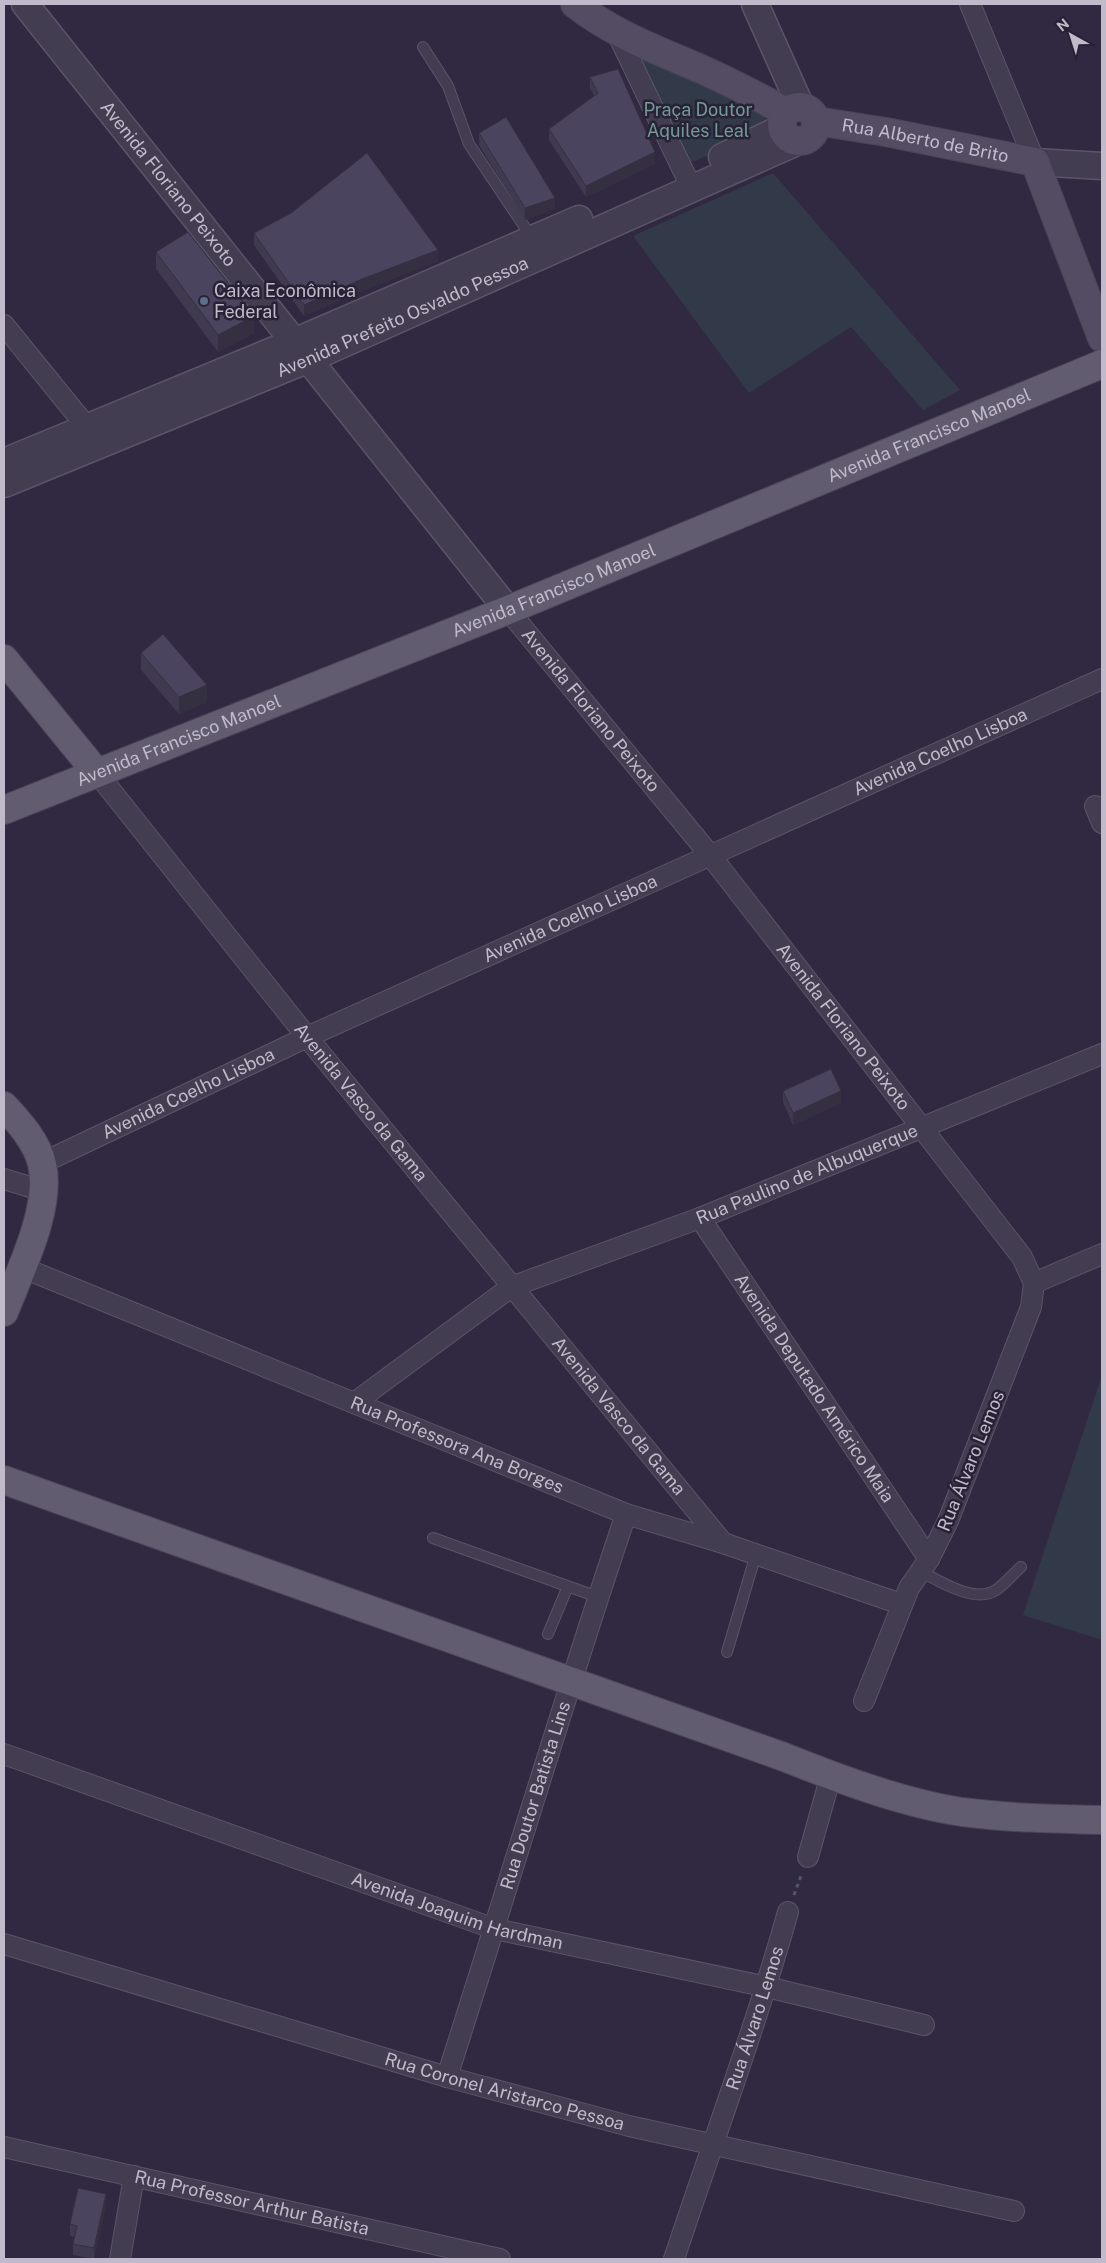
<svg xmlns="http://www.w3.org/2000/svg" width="1106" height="2263" viewBox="0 0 1106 2263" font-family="'Public Sans',sans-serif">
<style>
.green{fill:#323a4a}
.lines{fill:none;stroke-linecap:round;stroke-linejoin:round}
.service-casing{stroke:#5b5568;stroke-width:12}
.minor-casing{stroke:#5b5568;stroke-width:22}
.tertiary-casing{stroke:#5b5568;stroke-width:29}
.secondary-casing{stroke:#4a4457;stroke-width:30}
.primary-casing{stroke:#4a4457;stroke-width:30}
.path{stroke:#535768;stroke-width:3;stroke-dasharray:4 4;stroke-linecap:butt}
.service{stroke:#433d51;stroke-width:10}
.minor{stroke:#433d51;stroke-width:20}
.tertiary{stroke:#433d51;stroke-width:26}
.secondary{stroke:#534c63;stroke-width:28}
.primary{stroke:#615c70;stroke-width:28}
.wall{fill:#403a51}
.shaded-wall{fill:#343042}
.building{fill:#4b445e;stroke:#343042}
.service-dot{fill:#5c6f8a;stroke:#282236;stroke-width:2}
.labels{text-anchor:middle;stroke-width:5;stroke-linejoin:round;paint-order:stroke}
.park-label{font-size:18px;fill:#739a97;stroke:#282236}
.street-label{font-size:18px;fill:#c0bacb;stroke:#282236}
.poi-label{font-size:18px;fill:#c0bacb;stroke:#282236;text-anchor:start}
</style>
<rect width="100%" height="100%" fill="#302941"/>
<path class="green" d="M645 56 763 110 766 119 764 125 753 137 687 164 637 59Z
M773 173 960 390 923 410 851 327 749 393 633 236Z
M1102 1375V1640L1023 1615Z"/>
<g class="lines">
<g class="service-casing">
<path id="service" d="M423 47 448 86 469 144 532 238
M433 1538 598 1597
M920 1571C939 1581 975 1604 996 1590 1005 1584 1013 1574 1021 1567
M548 1634 568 1586
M727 1652 756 1554"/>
</g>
<g class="minor-casing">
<g id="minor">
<path d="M970 4 1035 162"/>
<path d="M617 33 692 189"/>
<path d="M4 325 86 426 92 439"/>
<path id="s1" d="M508 610 710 855 1022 1257 1034 1283 1031 1307 948 1521 929 1559 909 1588 864 1701"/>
<path id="s2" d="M97 773 307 1037 723 1543"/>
<path d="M1095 806 1102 823"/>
<path id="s3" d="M42 1163 307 1037 1102 679"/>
<path d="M4 1179 43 1191"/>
<path id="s4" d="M700 1218 929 1559"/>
<path id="s5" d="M21 1267 626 1514 723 1543 901 1604"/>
<path d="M1034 1283 1102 1254"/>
<path id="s6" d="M354 1403 511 1287 700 1218 1102 1054"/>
<path id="s7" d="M4 1754 495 1929 767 1987 924 2025"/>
<path d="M808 1857 831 1775"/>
<path id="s8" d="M4 1944 447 2077 629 2126 1014 2211"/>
<path id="s9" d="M447 2077C507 1890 563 1701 626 1514"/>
<path id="s10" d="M4 2147 500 2259"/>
<path d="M120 2259 134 2176"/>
<path id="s11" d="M674 2259C712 2144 755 2029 788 1912"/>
</g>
</g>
<g class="tertiary-casing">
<g id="tertiary">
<path id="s12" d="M25 4 508 610"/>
<path d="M755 4 801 107"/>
<path d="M722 157 782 128"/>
<path d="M1035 162 1102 166"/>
<path d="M4 462 294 342 579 219"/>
<path id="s13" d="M4 484 309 359 799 141"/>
</g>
</g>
<g class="secondary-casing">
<g id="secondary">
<path d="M575 4C613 34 657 50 701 69 730 82 759 97 786 112"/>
<circle cx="799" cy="124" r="17"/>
<path id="s14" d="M816 121 886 132 1035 162 1102 338"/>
</g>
</g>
<g class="primary-casing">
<g id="primary">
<path d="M4 659 97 773"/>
<path id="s15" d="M4 810 508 610 1102 364"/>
<path d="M4 1106C19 1122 37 1142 42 1164 52 1208 20 1271 4 1312"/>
<path d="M4 1480 784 1757C839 1779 903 1803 962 1812 1009 1818 1055 1819 1102 1820"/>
</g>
</g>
<path class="path" d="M794 1895 802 1873"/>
<use href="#service" class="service"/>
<use href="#minor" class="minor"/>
<use href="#tertiary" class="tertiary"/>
<use href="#secondary" class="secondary"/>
<use href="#primary" class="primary"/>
</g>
<path class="wall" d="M590 77 655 164 586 197 549 140V129L594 96 590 88Z
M479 133 555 209 525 220 479 145Z
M254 233 438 261 362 291 304 316 254 245Z
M156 252 254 333 218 352 156 269Z
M141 653 207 702 179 714 141 670Z
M783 1091 841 1103 793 1125 783 1102Z
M106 2205 94 2259 73 2255V2244L74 2237 70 2236V2224Z"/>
<path class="shaded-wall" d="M655 152V164L586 197V186Z
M555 198V209L525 220V208Z
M438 250V261L362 291 304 316V305L362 279Z
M254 316V333L218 352V335Z
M207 685V702L179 714V697Z
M841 1091V1103L793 1125V1113Z
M106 2194V2205L94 2259V2248Z"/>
<path class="building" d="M618 69 655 152 586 186 549 129 598 93 590 77Z
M506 117 555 198 525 208 479 133Z
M367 153 438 250 362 279 304 305 254 233 291 213Z
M188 232 254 316 218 335 156 252Z
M163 634 207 685 179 697 141 653Z
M831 1069 841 1091 793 1113 783 1091Z
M78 2188 106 2194 94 2248 73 2244 77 2226 70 2224Z"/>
<circle class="service-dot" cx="204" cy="301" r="5"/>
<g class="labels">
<g class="park-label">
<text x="698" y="116">Praça Doutor<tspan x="698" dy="21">Aquiles Leal</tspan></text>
</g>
<g class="street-label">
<text dy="6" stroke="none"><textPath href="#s14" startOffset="111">Rua Alberto de Brito</textPath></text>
<text dy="6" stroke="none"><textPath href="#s12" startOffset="230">Avenida Floriano Peixoto</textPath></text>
<text dy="6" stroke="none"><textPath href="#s13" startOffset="432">Avenida Prefeito Osvaldo Pessoa</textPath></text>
<text dy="6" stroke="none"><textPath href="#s15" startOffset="998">Avenida Francisco Manoel</textPath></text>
<text dy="6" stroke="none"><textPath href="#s15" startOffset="592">Avenida Francisco Manoel</textPath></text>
<text dy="6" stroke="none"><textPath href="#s1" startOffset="130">Avenida Floriano Peixoto</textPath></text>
<text dy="6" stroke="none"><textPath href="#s15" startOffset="188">Avenida Francisco Manoel</textPath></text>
<text dy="6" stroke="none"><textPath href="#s3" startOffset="988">Avenida Coelho Lisboa</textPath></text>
<text dy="6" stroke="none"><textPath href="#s3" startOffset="582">Avenida Coelho Lisboa</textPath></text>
<text dy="6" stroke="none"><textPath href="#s1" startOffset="535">Avenida Floriano Peixoto</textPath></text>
<text dy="6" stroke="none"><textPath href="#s3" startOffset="162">Avenida Coelho Lisboa</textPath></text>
<text dy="6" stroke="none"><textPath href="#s2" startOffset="422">Avenida Vasco da Gama</textPath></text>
<text dy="6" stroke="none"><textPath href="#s6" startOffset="512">Rua Paulino de Albuquerque</textPath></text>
<text dy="6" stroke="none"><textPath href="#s4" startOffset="205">Avenida Deputado Américo Maia</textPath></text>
<text dy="6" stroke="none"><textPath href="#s2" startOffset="828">Avenida Vasco da Gama</textPath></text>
<text dy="6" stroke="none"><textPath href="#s5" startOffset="471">Rua Professora Ana Borges</textPath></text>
<text transform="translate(971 1461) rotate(-68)" y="6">Rua Álvaro Lemos</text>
<text dy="6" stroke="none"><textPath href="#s9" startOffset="295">Rua Doutor Batista Lins</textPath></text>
<text dy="6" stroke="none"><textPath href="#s7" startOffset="480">Avenida Joaquim Hardman</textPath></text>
<text dy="6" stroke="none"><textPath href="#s11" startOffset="254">Rua Álvaro Lemos</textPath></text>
<text dy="6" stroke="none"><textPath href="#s8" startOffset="522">Rua Coronel Aristarco Pessoa</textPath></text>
<text dy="6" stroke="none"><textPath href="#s10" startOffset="254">Rua Professor Arthur Batista</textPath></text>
</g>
<g class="poi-label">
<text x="214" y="297">Caixa Econômica<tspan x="214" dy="21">Federal</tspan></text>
</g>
</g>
<rect width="1106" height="2263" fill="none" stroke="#c0bacb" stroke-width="10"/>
<g transform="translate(1071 35) rotate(321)" stroke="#282236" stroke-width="4" paint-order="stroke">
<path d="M0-4L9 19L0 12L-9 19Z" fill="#c0bacb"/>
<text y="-8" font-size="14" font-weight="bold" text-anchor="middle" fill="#c0bacb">N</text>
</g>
</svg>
